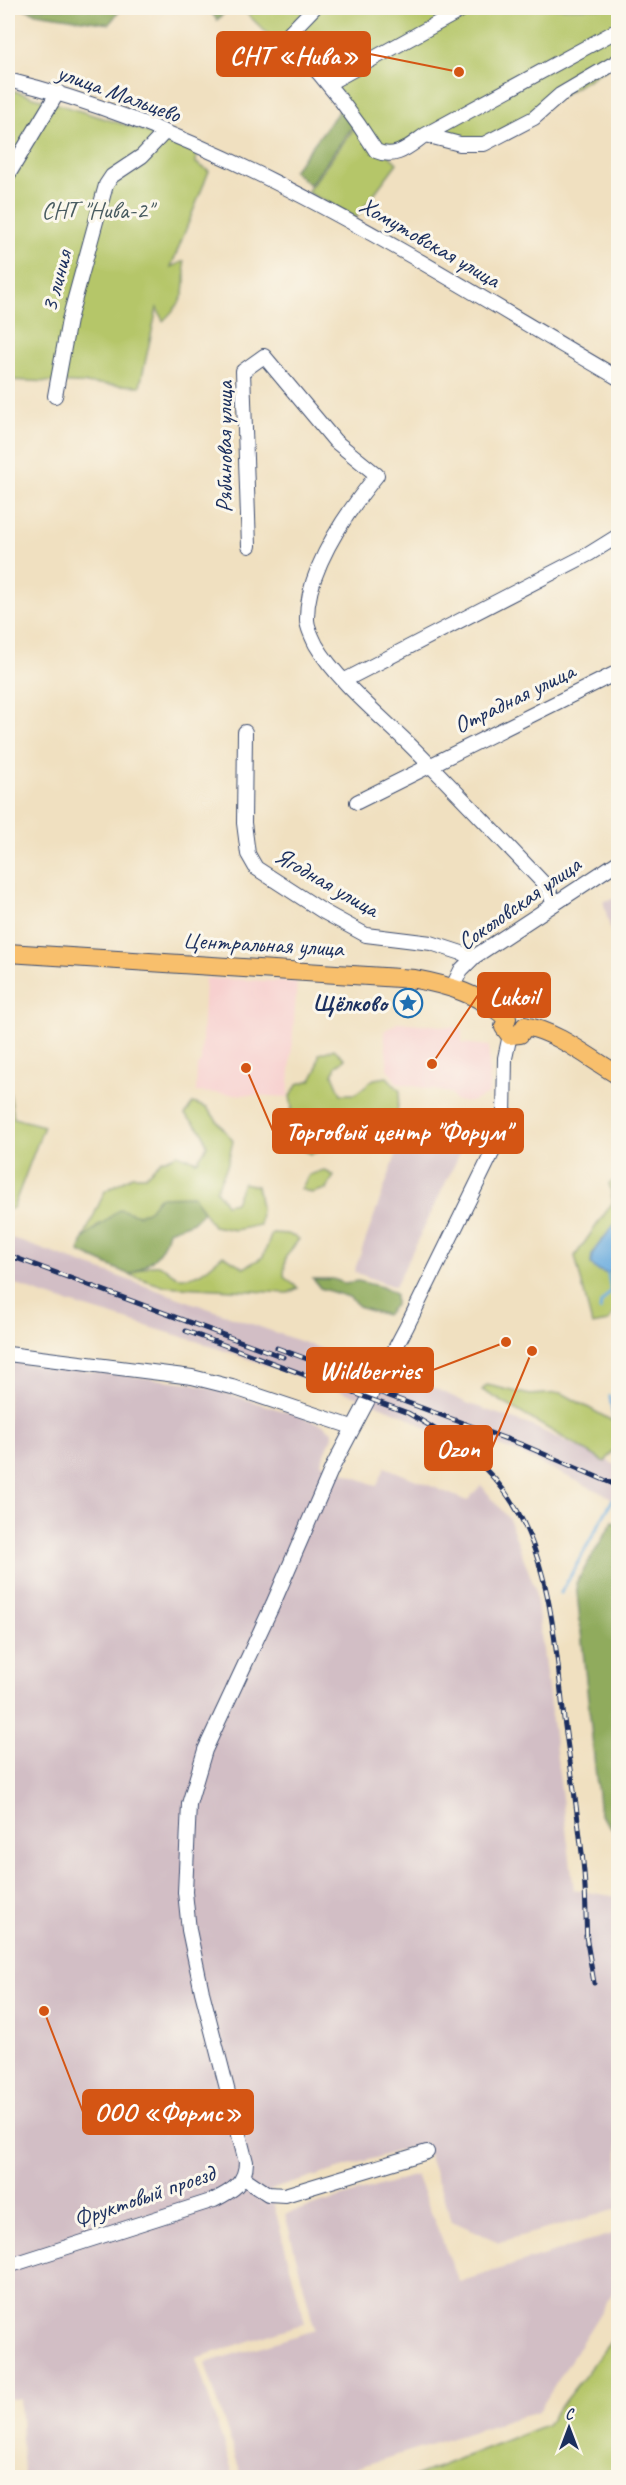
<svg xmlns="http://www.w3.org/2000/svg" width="626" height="2485" viewBox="0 0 626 2485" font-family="Caveat,sans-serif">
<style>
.built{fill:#f7d0cf}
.industrial{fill:#d2bec5}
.green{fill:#b5c669;stroke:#687a64;stroke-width:1.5}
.forest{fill:#90ab5d;stroke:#566d5e;stroke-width:1.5}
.water{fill:#69abde;stroke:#426d9e;stroke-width:1.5}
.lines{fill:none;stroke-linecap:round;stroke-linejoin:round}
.stream{stroke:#69abde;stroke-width:3}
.minor-casing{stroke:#3b4a6d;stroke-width:16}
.major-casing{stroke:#3b4a6d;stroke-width:20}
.minor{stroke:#fff;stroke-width:14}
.major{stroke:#f8bf6c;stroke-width:18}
.rail-casing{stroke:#1b2f5e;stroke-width:5}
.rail{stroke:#fbf7ec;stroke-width:3;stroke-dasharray:9;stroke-linecap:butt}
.labels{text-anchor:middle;stroke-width:6;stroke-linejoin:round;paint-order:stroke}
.street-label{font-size:24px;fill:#1b2f5e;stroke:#fbf7ec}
.park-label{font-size:24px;fill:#495c61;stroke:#fbf7ec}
.poi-label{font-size:24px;font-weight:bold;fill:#1b2f5e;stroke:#fbf7ec;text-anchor:end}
.leader{fill:none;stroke:#d45514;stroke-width:2}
.callout-dot{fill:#d45514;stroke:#fbf7ec;stroke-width:2}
.callout{fill:#d45514;stroke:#d45514;stroke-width:2}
.callout-label{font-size:26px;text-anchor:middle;font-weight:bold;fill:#fff}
</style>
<rect width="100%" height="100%" fill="#fbf7ec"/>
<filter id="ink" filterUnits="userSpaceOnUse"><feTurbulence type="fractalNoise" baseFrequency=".0167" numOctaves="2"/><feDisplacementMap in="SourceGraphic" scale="12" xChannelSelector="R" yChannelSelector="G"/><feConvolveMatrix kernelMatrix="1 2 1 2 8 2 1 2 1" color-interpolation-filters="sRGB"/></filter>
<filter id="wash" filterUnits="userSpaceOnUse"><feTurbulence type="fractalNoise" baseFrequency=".008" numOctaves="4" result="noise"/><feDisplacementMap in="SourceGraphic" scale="24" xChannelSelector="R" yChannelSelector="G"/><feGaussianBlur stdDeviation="1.35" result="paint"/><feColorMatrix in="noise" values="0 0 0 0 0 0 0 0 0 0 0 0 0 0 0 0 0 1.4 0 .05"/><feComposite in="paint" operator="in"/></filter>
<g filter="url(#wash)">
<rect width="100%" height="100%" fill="#f0e0c0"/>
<path class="built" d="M205 978 297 982 288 1097 196 1092 197 1066 201 1061Z
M399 1022 462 1028V1043L489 1046V1094L471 1102 455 1101 451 1093 397 1083 388 1070 384 1031Z"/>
<path class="industrial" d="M618 898V958L603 901Z
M410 1116 466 1122 464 1145 395 1287 354 1272Z
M8 1237 336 1354 368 1357 467 1403 532 1426 618 1466V1501L521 1454 458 1431 447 1441 406 1416 361 1398 196 1341 40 1294 8 1281Z
M8 1362 192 1383 294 1414 324 1425 332 1431V1437L321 1463 377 1486 385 1467 467 1501 481 1485 509 1519 535 1588 574 1890 618 1897V2209L499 2242 452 2221 424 2143 270 2190 305 2323 196 2358 234 2477H24L20 2399H8Z
M416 2175 459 2282 618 2232V2284L539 2411 326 2477H242L205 2363 315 2330 285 2214Z"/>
<path class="green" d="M241 8H618V61L484 144 425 135 382 154 329 83 286 37 274 40Z
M8 89 142 130 197 154 196 163 209 171 171 267 184 261C187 292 186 299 163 321L157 308 140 386 8 380Z
M357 124 397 163 356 218 307 192Z
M334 1049 345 1059 336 1066 333 1075 341 1094H355L374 1079 387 1077 400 1091 394 1132 389 1146 339 1138 330 1147 311 1154 292 1144 282 1129 292 1108 290 1096 298 1084 311 1080 317 1069 319 1054Z
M8 1082 14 1118 44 1126 13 1208 8 1210Z
M193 1103 207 1108 233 1141 227 1166 216 1190 226 1204 235 1202 243 1183 257 1186 261 1207 260 1225 235 1230 213 1226 193 1196 138 1215 100 1224 83 1239 105 1191 132 1176H145L161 1161 177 1154 197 1161 207 1146 203 1132 185 1115Z
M324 1170 334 1176 326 1189 311 1193 301 1189 309 1175Z
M618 1180V1305L608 1322 592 1325 575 1256 613 1202 609 1183Z
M272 1233 288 1234 299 1239 285 1258 284 1277 298 1288 288 1293 163 1286 130 1275C171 1250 161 1279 186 1277 200 1277 212 1264 223 1255L244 1268 263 1257Z
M487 1385 530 1395 562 1393 616 1423 618 1444 605 1462 482 1390Z
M618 2332V2477H412L546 2425Z"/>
<path class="forest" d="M22 8H122L109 24 36 13Z
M208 8H230L217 20Z
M342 107 355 123 310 185 293 171Z
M194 1196 203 1212 193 1222 168 1231C162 1256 151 1262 130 1275L79 1252 83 1239 120 1209 138 1215 149 1210 159 1197Z
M313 1279H333L344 1283 358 1281 382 1287 395 1294V1305L386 1315 361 1308 349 1297 320 1288Z
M613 1521 618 1524V1835L600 1815 576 1583Z"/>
<path class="water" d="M618 1220V1266L608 1274 597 1270 591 1264 592 1255 596 1248Z"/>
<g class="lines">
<path class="stream" d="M600 1310 601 1303 611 1291 608 1274
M610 1396 618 1448
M561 1593 613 1499"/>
</g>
</g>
<g filter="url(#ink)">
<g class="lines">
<g class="minor-casing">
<path id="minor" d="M298 50C328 82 353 114 376 151 396 160 409 146 425 135L460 144H484L534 118 560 95 618 61
M272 64 286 37 314 8
M8 80C227 133 425 266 618 378
M329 83 465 8
M425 135 618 30
M8 175 58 92
M55 396 69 320 106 185 112 176 142 156 164 133
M249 546 243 371 264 356 335 441 377 475C347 512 306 570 307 620 307 627 313 639 316 645 337 681 383 718 413 748 459 794 504 842 549 889L553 903
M345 680 589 554 618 536
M245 732 244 823 248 854 256 868 324 912 366 935 431 943 474 957
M357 802 618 672
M452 988 461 970 474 957 618 862
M8 1354 192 1377 232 1387 352 1427
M244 2178 268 2194 285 2195 427 2152
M8 2266 214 2200C232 2191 246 2183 246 2162L202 1992 189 1930 185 1892 189 1804 205 1750 273 1604 332 1468 407 1326 493 1151 504 1116 505 1058 510 1035"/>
</g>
<g class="major-casing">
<path id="major" d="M8 953 415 979C448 985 481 995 507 1018
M507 1018 504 1027 510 1035 520 1034 525 1026
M525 1026C558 1032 589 1058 618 1075"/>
</g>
<use href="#minor" class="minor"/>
<use href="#major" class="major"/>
<g class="rail-casing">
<path id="rail" d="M8 1255 283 1357
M186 1331 408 1413C451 1437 493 1467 518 1512 552 1575 556 1650 564 1719 571 1770 579 1821 584 1872 586 1897 586 1921 587 1945
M277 1348 373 1383
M362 1386 523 1445 618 1486
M586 1936 594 1983"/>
</g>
<use href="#rail" class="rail"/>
</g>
</g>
<defs>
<g id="sight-ring" transform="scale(1.5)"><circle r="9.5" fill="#fbf7ec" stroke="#1f6fb2" stroke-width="1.5"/><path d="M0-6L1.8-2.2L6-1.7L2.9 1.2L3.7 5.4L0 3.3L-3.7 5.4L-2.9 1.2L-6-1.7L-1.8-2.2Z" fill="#1f6fb2"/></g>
</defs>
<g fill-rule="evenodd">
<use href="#sight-ring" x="408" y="1003"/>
</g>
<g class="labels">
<g class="street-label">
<text transform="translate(119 93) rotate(20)" y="8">улица Мальцево</text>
<text transform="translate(430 242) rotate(30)" y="8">Хомутовская улица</text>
<text transform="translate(56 281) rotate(-75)" y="8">3 линия</text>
<text transform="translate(224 447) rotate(-90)" y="8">Рябиновая улица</text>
<text transform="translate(514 698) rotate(-26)" y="8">Отрадная улица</text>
<text transform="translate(327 882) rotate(30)" y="8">Ягодная улица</text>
<text transform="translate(519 903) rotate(-35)" y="8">Соколовская улица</text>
<text transform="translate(263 944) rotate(3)" y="8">Центральная улица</text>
<text transform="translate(144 2196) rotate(-19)" y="8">Фруктовый проезд</text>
</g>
<g class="park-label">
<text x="97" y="218">СНТ "Нива-2"</text>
</g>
<g class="poi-label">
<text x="387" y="1011">Щёлково</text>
</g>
</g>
<path class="leader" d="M459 72L370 54M432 1064L478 995M246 1068L273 1131M506 1342L433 1370M532 1351L492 1448M44 2011L83 2112"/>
<g class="callout-dot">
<circle cx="459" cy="72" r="6"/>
<circle cx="432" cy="1064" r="6"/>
<circle cx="246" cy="1068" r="6"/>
<circle cx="506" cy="1342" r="6"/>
<circle cx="532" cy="1351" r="6"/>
<circle cx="44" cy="2011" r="6"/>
</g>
<g class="callout">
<rect x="217" y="32" width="153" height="44" rx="6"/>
<rect x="478" y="973" width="72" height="44" rx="6"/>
<rect x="273" y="1109" width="250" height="44" rx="6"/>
<rect x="307" y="1348" width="126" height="44" rx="6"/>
<rect x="425" y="1426" width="67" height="44" rx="6"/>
<rect x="83" y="2090" width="170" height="44" rx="6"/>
</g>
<g class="callout-label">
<text x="294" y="64">СНТ «Нива»</text>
<text x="514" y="1005">Lukoil</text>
<text x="398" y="1140">Торговый центр "Форум"</text>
<text x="370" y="1379">Wildberries</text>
<text x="458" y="1457">Ozon</text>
<text x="168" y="2121">ООО «Формс»</text>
</g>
<rect width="626" height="2485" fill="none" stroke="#fbf7ec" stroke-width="30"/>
<g transform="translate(569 2428)" stroke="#fbf7ec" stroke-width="4.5" paint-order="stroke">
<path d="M0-4.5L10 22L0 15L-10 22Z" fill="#1b2f5e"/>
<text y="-9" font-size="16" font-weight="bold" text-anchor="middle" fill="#1b2f5e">С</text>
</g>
</svg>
